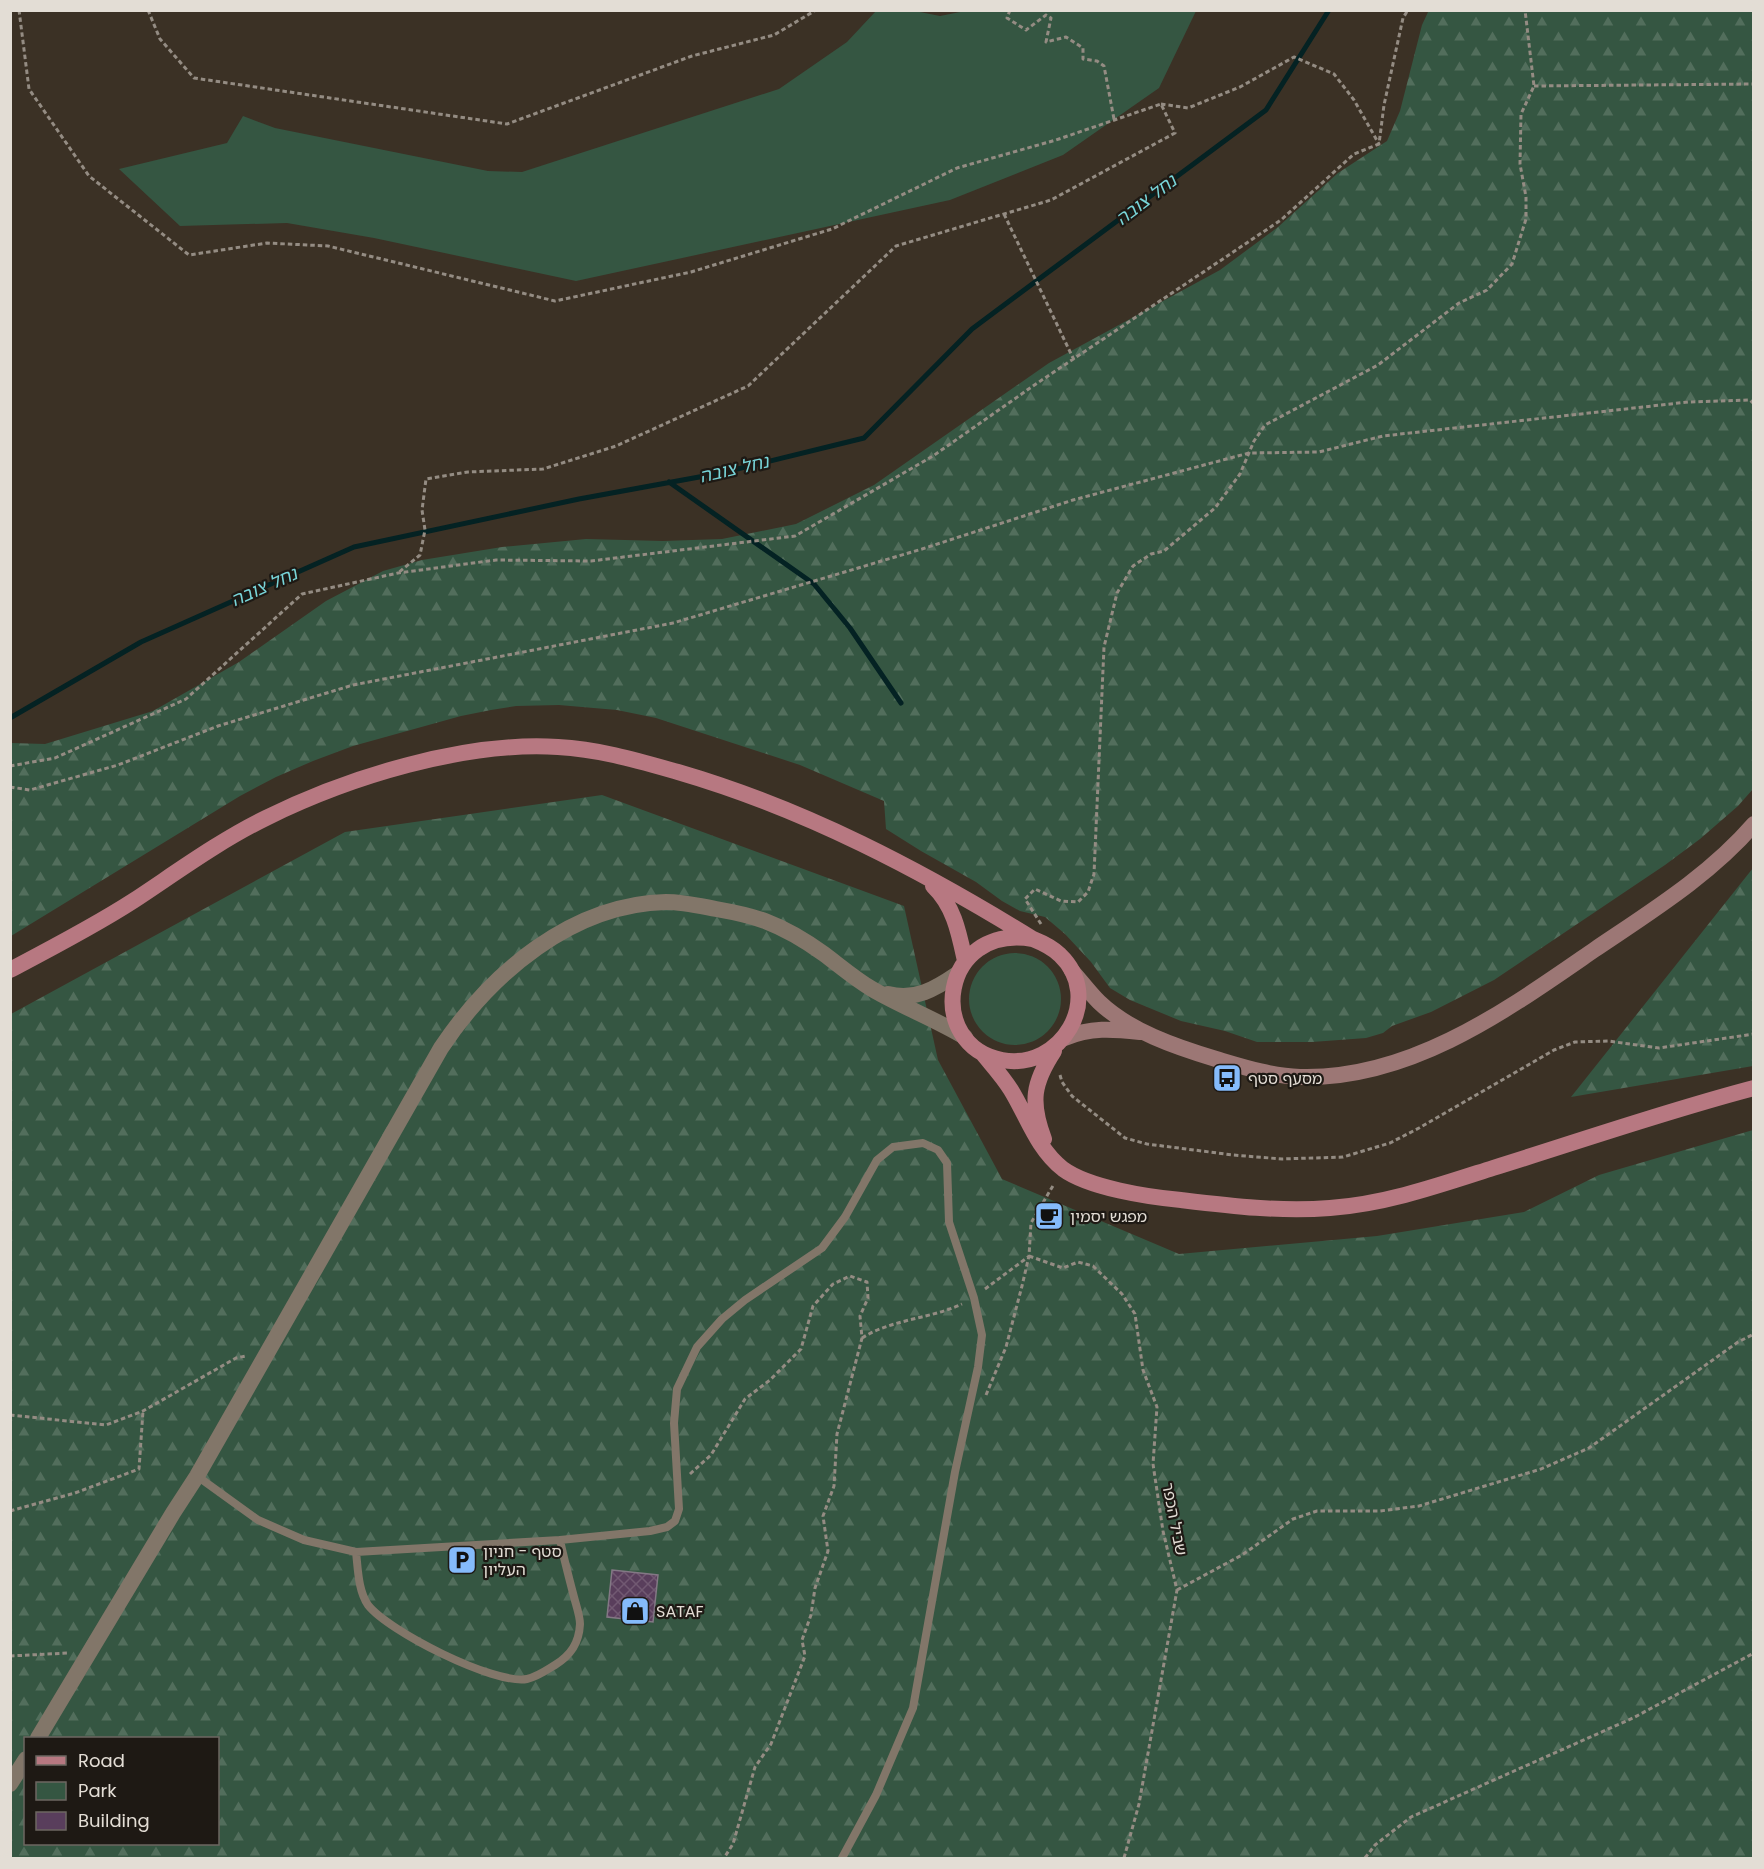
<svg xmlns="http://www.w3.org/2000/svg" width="1764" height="1869" viewBox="0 0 1764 1869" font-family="Poppins,'Noto Sans Hebrew',sans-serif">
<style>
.green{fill:#355642}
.forest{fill:url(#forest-firs);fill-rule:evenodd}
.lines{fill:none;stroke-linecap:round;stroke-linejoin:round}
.stream{stroke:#042223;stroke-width:5}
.building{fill:url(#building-cross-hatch);stroke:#837885;stroke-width:1.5}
.path{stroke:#948c83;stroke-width:3;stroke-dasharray:4.5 3;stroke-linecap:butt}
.service{stroke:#827669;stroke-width:8}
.minor{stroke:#827669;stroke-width:16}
.secondary{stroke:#9c7775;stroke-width:16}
.primary{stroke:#b77881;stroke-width:16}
.labels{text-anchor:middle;stroke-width:4.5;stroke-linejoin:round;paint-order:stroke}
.poi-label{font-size:16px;fill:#e3ddd5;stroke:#1e1914;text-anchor:start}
.street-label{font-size:16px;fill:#e3ddd5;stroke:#1e1914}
.water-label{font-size:18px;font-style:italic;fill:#78d5d9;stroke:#1e1914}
</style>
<defs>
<pattern id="forest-firs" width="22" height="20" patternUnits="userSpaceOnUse" patternTransform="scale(1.5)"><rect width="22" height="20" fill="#355642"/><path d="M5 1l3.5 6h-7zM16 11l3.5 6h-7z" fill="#526e5c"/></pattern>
<pattern id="building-cross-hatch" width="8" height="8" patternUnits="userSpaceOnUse" patternTransform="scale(1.5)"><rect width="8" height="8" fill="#593e5c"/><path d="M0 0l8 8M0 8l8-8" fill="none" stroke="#715972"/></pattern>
</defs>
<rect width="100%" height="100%" fill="#3b3125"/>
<path class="green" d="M965 11H1196L1159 88 1063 155 950 200 576 281 374 238 287 223 180 226 119 169 227 143 243 116 275 128 488 171 522 172 779 89 847 42 876 11H915L940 16Z
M969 999a46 46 0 1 1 92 0a46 46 0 1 1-92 0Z"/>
<path class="forest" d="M1429 10 1753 11V789L1738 806 1700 839 1665 865 1494 980 1431 1012 1392 1026 1383 1033 1366 1038 1312 1042H1257L1225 1031 1181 1021 1130 1000 1110 988 1091 962 1065 934 1045 917 1020 911 1002 901 976 882 921 851 886 829 884 801 800 765 656 718 617 710 559 705 516 706 491 710 461 716 353 746 313 761 276 777 240 796 11 936V743L45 744 153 711 239 662 326 601 383 571 422 560 502 547 586 539 663 541 722 539 796 524 874 485 1049 363 1220 270 1278 227 1338 173 1387 141 1400 111 1422 25Z
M602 795 904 906 938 1060 1002 1179 1179 1254 1377 1236 1524 1212 1599 1175 1753 1130V1858H11V1014L345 832ZM26 1738H218V1844H26Z
M1753 868V1066L1571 1097Z"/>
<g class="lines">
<path class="stream" d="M669 482 814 584 850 628 901 703
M10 718 141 642 354 547 579 499 721 473 864 438 972 329 1266 110 1329 10"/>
</g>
<path class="building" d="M612 1570 658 1575 653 1622 607 1617Z"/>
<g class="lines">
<path class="path" d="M19 10 29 89 89 176 189 255 267 243 328 246 555 301 691 272 832 229 957 168 1056 140 1161 104 1175 133 1051 200 896 246 748 386 616 446 543 469 468 472 426 479 422 510 425 530 420 555 398 573
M148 10 160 39 194 78 507 124 692 56 774 35 816 10
M1010 10 1007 18 1026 30 1046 15 1051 18 1046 42 1066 37 1083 48V59L1097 61 1104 66 1114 119
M1534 86 1754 84
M1161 104 1188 108 1240 87 1294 57 1334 74 1354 100 1379 144
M1004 214 1074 360
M10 766 55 758 186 699 302 594 398 573 496 560 591 561 795 536 933 456 1033 386 1281 220 1354 154 1379 144 1384 105 1403 18 1408 10
M10 787 30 790 118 765 218 726 353 685 673 623 922 549 1073 500 1249 453 1319 452 1383 436 1688 402 1750 400 1754 404
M1041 924 1025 899 1035 889 1061 901 1078 902 1088 892 1094 874 1104 647 1117 593 1133 566 1151 554 1164 551 1215 508 1240 474 1254 441 1265 425 1378 365 1459 303 1487 290 1512 264 1526 219V197L1520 164 1521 114 1534 86 1525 10
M1060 1075 1062 1082 1072 1096 1125 1138 1147 1144 1233 1155 1282 1159 1343 1157 1390 1143 1419 1128 1554 1050 1575 1042 1608 1041 1659 1048 1754 1034
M1029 1256 1063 1268 1078 1262 1093 1266 1122 1294 1135 1314 1143 1370 1157 1407 1153 1464 1163 1531 1177 1590 1139 1804 1124 1858
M985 1289 1028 1257
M862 1338C892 1319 930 1319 962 1304
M986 1395 1006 1347 1022 1286 1029 1256 1031 1223 1054 1184
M10 1415 106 1425 143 1411 236 1358 246 1356
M690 1474 711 1455 745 1399 770 1380 801 1349 813 1306 833 1284 850 1276 867 1282 868 1298 860 1316 862 1338 837 1434 834 1486 823 1516 828 1551 815 1588 811 1615 802 1640 805 1656 771 1744 755 1767 733 1844 724 1858
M10 1511 75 1493 139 1469 143 1411
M1177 1590 1242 1555 1293 1519 1317 1511H1380L1419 1506 1541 1469 1589 1448 1738 1342 1754 1334
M10 1656 69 1653
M1365 1858 1375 1845 1411 1817 1633 1718 1754 1653"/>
<path class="service" d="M197 1476 258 1520 304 1540 356 1552 560 1540 650 1531 667 1527 675 1521 679 1509 674 1423 677 1389 697 1347 722 1319 745 1300 822 1248 845 1217 877 1160 893 1147 923 1143 938 1150 947 1163 949 1222 974 1298 982 1335 978 1367 955 1472 913 1708 876 1795 842 1858
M356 1552C358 1569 358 1590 368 1605 388 1631 494 1685 527 1679 537 1677 547 1670 555 1665 571 1655 579 1643 580 1624 580 1616 576 1605 574 1597 569 1578 564 1559 560 1540"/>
<path class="minor" d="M888 994C915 1001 935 989 957 974
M38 1738 173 1513 197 1476 441 1048C491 973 572 904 666 902 683 902 700 906 716 909 733 912 749 915 765 921 786 929 806 941 824 954 840 966 855 979 872 989 903 1007 935 1019 965 1037
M10 1784 26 1759"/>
<path class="secondary" d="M1072 971C1081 981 1089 992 1099 1002 1129 1031 1176 1047 1216 1059 1243 1067 1271 1076 1300 1077 1411 1080 1507 1010 1594 950 1650 912 1709 876 1754 824
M1065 1038C1090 1027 1113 1029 1140 1032"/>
<path class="primary" d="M933 886C954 906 959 933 965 961
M10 970C50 949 96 925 133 901 177 872 219 841 266 818 349 777 465 741 558 747 599 749 639 761 678 772 805 809 921 870 1033 939 1043 943 1052 947 1060 955 1105 998 1061 1071 1002 1060 925 1046 940 923 1033 939
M983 1054C992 1065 1003 1077 1011 1090 1027 1116 1037 1149 1063 1169 1089 1188 1148 1197 1181 1200 1231 1206 1280 1212 1330 1208 1386 1204 1440 1185 1493 1168 1580 1141 1666 1111 1754 1088
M1044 1139C1030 1102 1033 1083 1054 1051"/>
</g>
<defs>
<g id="bus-square" transform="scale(1.5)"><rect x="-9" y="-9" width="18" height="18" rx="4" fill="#85bbfb" stroke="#1e1914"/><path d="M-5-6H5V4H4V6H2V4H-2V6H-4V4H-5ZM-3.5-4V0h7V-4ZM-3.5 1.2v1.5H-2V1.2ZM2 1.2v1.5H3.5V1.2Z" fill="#111"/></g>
<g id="cafe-square" transform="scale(1.5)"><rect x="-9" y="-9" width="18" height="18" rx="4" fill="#85bbfb" stroke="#1e1914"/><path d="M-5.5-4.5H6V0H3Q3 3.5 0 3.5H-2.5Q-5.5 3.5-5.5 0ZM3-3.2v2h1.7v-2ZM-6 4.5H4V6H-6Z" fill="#111"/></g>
<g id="parking-square" transform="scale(1.5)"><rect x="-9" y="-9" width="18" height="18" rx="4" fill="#85bbfb" stroke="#1e1914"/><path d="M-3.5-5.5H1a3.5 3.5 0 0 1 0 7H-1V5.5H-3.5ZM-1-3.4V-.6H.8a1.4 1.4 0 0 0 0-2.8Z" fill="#111"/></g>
<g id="shop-square" transform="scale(1.5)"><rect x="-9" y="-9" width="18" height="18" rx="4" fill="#85bbfb" stroke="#1e1914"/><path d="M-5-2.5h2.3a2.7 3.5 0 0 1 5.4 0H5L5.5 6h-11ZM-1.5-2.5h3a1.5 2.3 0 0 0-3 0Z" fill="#111"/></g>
</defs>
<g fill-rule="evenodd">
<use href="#bus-square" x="1227" y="1078"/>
<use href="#cafe-square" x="1049" y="1216"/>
<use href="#parking-square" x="462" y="1560"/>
<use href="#shop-square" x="635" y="1611"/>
</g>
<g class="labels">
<g class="poi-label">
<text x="1248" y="1084">מסעף סטף</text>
<text x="1070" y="1222">מפגש יסמין</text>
<text x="483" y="1557">סטף - חניון<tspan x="483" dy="18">העליון</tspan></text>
<text x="656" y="1617">SATAF</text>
</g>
<g class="street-label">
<text transform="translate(1175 1519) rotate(79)" y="6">שביל הכפר</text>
</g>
<g class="water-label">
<text transform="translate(1146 200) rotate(-37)" y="6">נחל צובה</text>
<text transform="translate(734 469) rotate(-13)" y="6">נחל צובה</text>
<text transform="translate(264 587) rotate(-24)" y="6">נחל צובה</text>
</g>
</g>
<rect width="1764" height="1869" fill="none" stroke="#e3ddd5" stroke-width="24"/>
<rect x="24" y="1737" width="195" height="108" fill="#1e1914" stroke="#6d6761" stroke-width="1.5"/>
<rect x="36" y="1756" width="30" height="9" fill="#b77881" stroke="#6d6761" stroke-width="1.5"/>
<text x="78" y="1767" font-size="18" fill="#e3ddd5">Road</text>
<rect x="36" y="1782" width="30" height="18" fill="#355642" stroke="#6d6761" stroke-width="1.5"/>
<text x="78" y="1797" font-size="18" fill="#e3ddd5">Park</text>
<rect x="36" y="1812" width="30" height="18" fill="#593e5c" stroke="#6d6761" stroke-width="1.5"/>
<text x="78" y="1827" font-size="18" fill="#e3ddd5">Building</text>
</svg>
